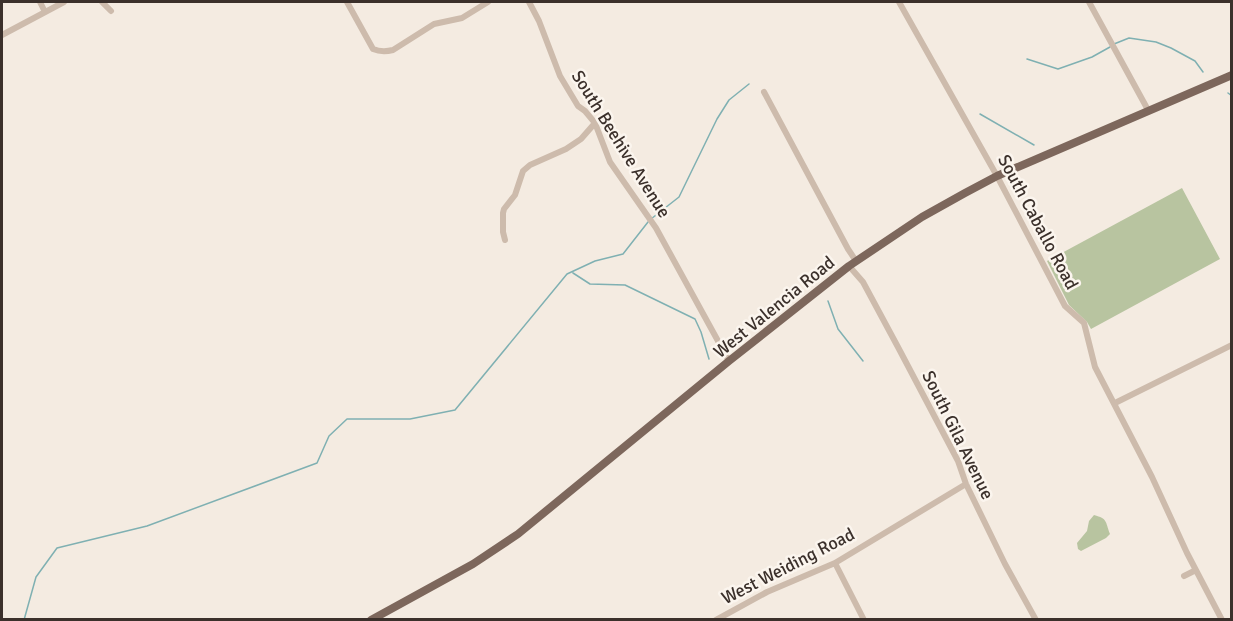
<svg xmlns="http://www.w3.org/2000/svg" width="1233" height="621" viewBox="0 0 1233 621" font-family="Signika,sans-serif">
<style>
.green{fill:#b8c4a0}
.lines{fill:none;stroke-linecap:round;stroke-linejoin:round}
.stream{stroke:#7fb0b2;stroke-width:1.5}
.minor{stroke:#cdbbac;stroke-width:6}
.major{stroke:#7d675c;stroke-width:8}
.labels{text-anchor:middle;stroke-width:5;stroke-linejoin:round;paint-order:stroke}
.street-label{font-size:18px;fill:#3b302b;stroke:#fbf5ee}
</style>
<rect width="100%" height="100%" fill="#f4ebe1"/>
<path class="green" d="M1182 188 1220 259 1091 329 1087 322 1069 305 1047 261Z
M1094 515C1108 519 1105 521 1110 534L1106 538 1081 551 1078 549 1077 543 1087 531 1089 521Z"/>
<g class="lines">
<path class="stream" d="M1114 44 1129 38 1156 42 1171 48 1195 61 1203 72
M1027 59 1058 69 1092 57 1110 47
M1228 93 1232 96
M980 114 1034 145
M651 219 679 197 717 119 729 100 749 84
M573 273 590 284 625 285 695 319 701 332 709 359
M828 301 838 329 863 361
M24 620 36 577 57 548 147 526 317 463 329 436 347 419H410L455 410 567 274 595 261 623 254 648 222"/>
<path class="minor" d="M40 2 45 12
M102 2 111 11
M347 2 373 49C380 52 385 52 393 50L434 24 462 18 488 2
M529 2 539 21 560 76 578 106 585 111 595 123 610 162 656 228 729 361
M899 2 997 176 1065 306 1084 323 1095 367 1152 477 1187 553 1222 620
M1089 2 1148 110
M2 35 64 2
M764 92 848 249 856 261
M505 240 503 232V213L504 209 515 195 523 171 530 165 566 149 581 139 595 123
M849 266 863 282 899 349 958 461 966 484 1005 564 1036 620
M1115 403 1232 345
M835 563 864 620
M1184 576 1196 570
M716 620 767 592 835 563 966 484"/>
<path class="major" d="M371 620 473 564 518 534 729 361 849 266 922 217 965 193 997 176 1232 75"/>
</g>
<g class="labels">
<g class="street-label">
<text transform="translate(621 144) rotate(58)" y="6">South Beehive Avenue</text>
<text transform="translate(1038 222) rotate(62)" y="6">South Caballo Road</text>
<text transform="translate(774 307) rotate(-39)" y="6">West Valencia Road</text>
<text transform="translate(958 435) rotate(64)" y="6">South Gila Avenue</text>
<text transform="translate(788 566) rotate(-27)" y="6">West Weiding Road</text>
</g>
</g>
<rect width="1233" height="621" fill="none" stroke="#3b302b" stroke-width="6"/>
</svg>
